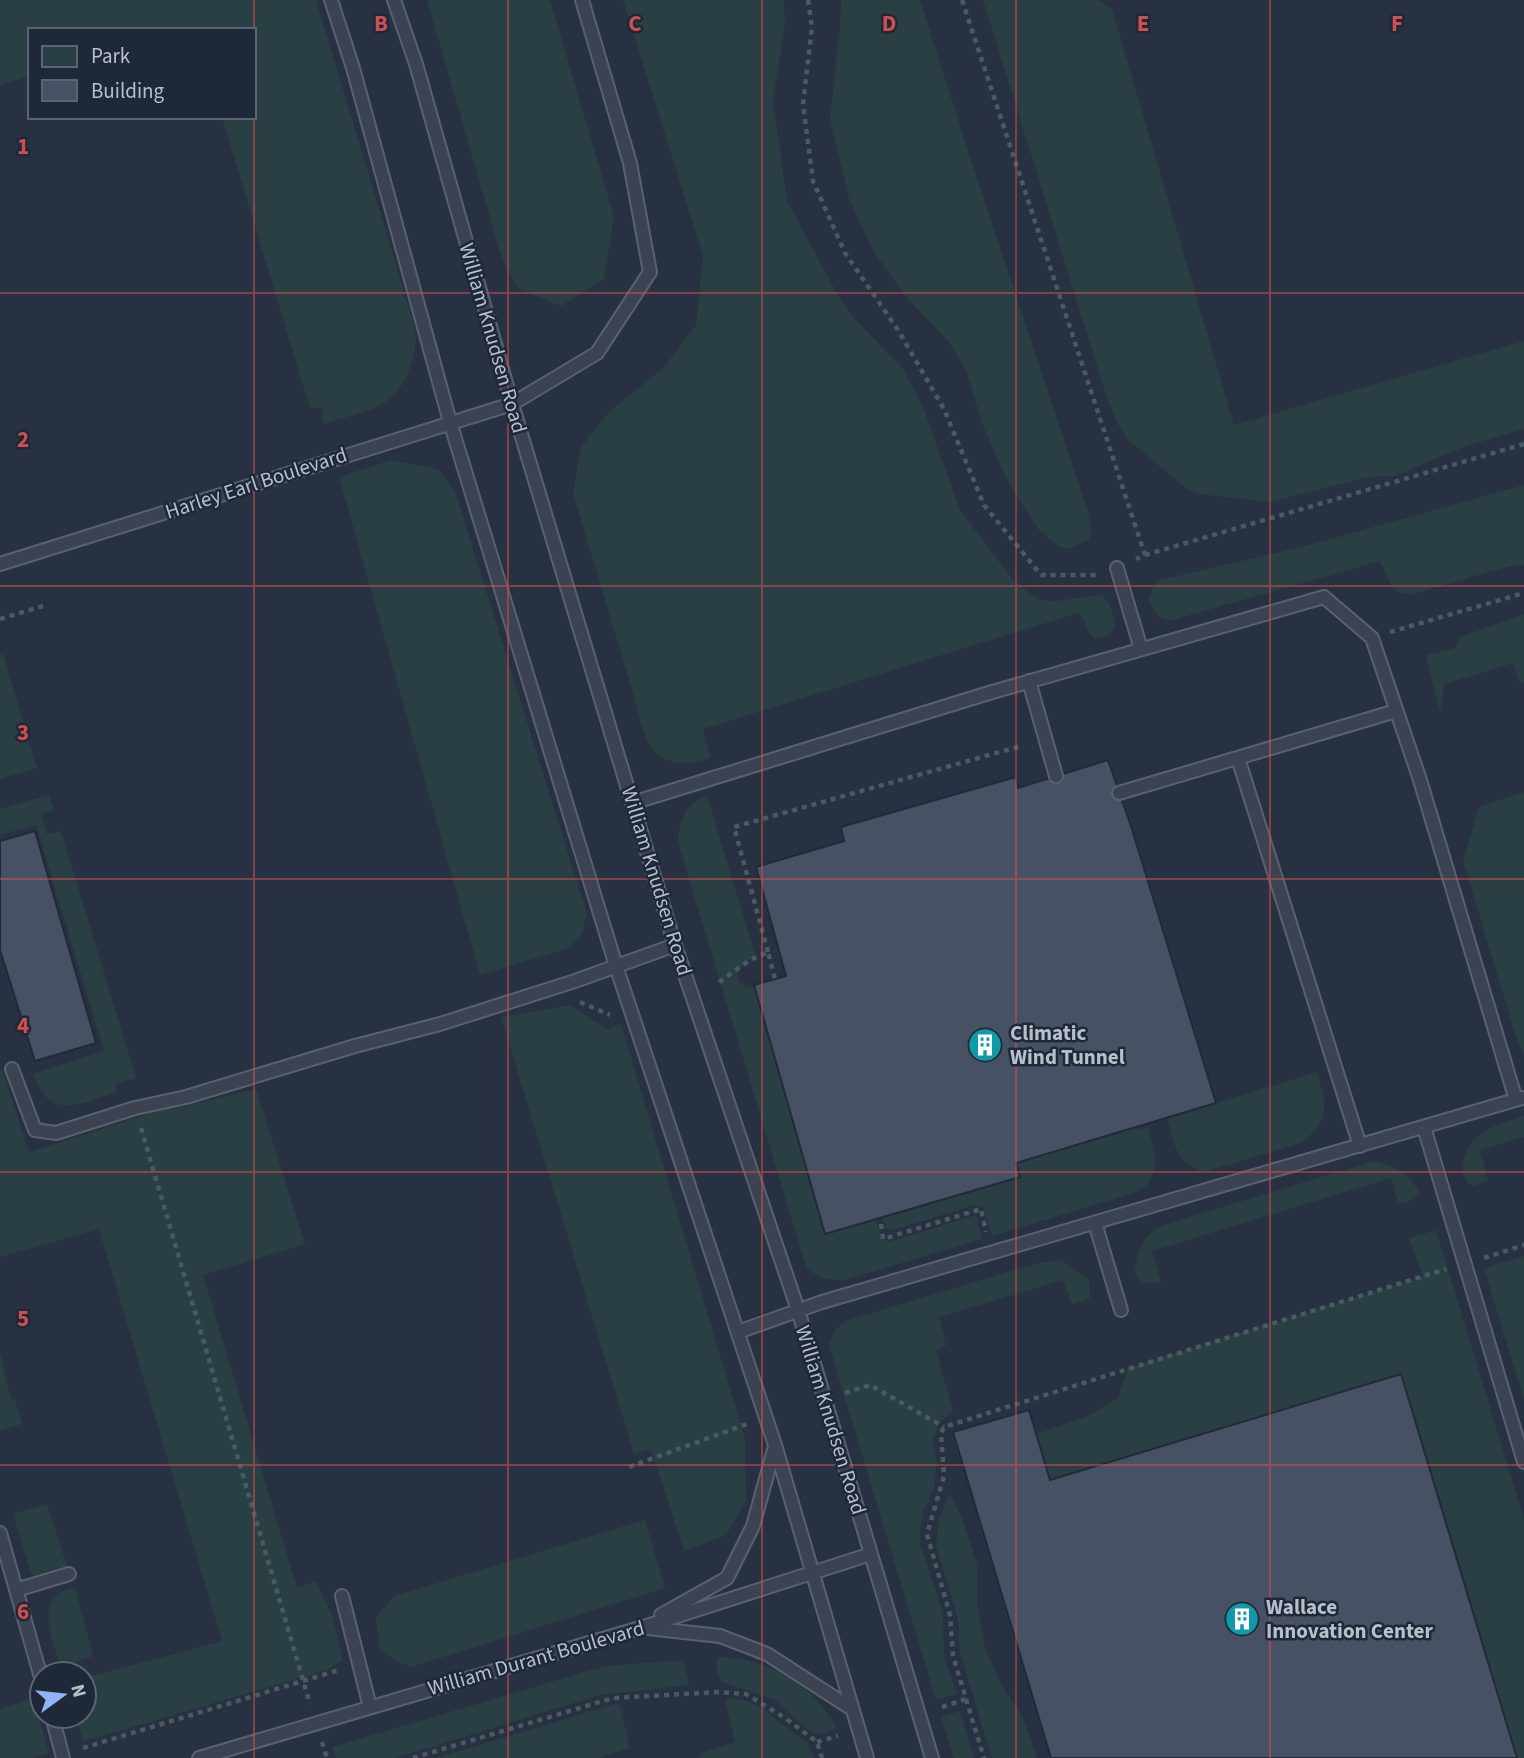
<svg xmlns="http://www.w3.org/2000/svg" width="1524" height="1758" viewBox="0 0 1524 1758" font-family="'Source Sans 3',sans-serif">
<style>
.green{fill:#293f43}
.building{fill:#465164;stroke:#222a39;stroke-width:2}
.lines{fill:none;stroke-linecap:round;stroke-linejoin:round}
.lane-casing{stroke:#59616f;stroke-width:16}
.path{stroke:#475c60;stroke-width:4.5;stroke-dasharray:5 5;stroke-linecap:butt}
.lane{stroke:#3b4352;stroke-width:12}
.grid{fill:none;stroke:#ce4e51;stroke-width:2;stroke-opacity:0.55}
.labels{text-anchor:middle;stroke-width:5;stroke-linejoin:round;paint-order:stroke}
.street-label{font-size:21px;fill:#b8bfcc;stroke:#1f2837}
.poi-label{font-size:21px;font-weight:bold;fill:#b8bfcc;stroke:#1f2837;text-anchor:start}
.grid-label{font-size:23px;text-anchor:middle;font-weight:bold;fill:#ce4e51;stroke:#1f2837;stroke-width:5;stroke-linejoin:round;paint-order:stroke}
</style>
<rect width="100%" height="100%" fill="#273142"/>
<path class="green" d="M0 0H316L415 328C417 342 415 352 411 365 395 412 364 410 324 424L321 408H310L222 117H254V30H196L195 27 186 30H30V76L0 85Z
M427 0H550L614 217 604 279 561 306 518 289 502 259Z
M623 0H784L785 25 773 100 787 201 840 299 853 317 903 369 923 407 960 510 1013 580 1039 600 1056 601 1101 595C1109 600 1110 606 1113 615 1118 631 1111 637 1095 639 1087 633 1086 620 1078 613L703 729 710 758C658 775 645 746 636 703L573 493 581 447 609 412 664 367 696 325 703 256Z
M841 0H920L969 154 1089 515 1091 530 1089 540 1068 549 1059 547 1038 529 1006 478 982 423 966 370 949 342 909 300 873 251 849 199 830 118 840 27Z
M983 0H1098L1112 9 1234 425 1524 341V429L1466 446 1395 476 1369 477 1270 502 1199 494 1188 490 1128 440 1117 423 1105 392Z
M391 460 438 469 455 491 587 914 582 934 569 948 480 975 339 477Z
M1524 485V565L1510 566 1409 595 1394 591 1380 561 1169 621 1158 617 1149 600 1153 586 1160 580 1305 546Z
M1524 614V682L1520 683 1513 663 1445 684 1440 712 1426 655 1455 648 1460 637Z
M3 654 37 768 0 779V655Z
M1524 792V1054L1518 1043 1463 861 1479 807Z
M49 795 54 810 41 814 47 834 61 831 136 1078 115 1084 117 1092C96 1098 65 1115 47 1098 41 1092 36 1082 32 1074L104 1051 36 825 0 835V809Z
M707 796 755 954C747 964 736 967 738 981L745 987 755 988 825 1234 876 1219 881 1238 889 1242 976 1215 982 1239 845 1280C829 1281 818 1278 806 1267L678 842C679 820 685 804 707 796Z
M570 1005 607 1029 621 1024 745 1439 746 1501 726 1535 684 1551 651 1449 634 1454 501 1017Z
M2 1070 29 1152 167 1108 174 1109 256 1089 305 1244 203 1275 297 1588 316 1581 332 1615 343 1660 327 1670 102 1736 83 1740 75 1716H84V1678L222 1641 99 1229 0 1257V1071Z
M1317 1072C1326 1104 1332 1121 1301 1143L1204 1172C1175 1163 1174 1143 1167 1118Z
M1524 1116V1137L1480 1150 1488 1181 1474 1186 1468 1183 1462 1174C1464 1133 1490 1127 1524 1116Z
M1137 1127 1138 1130 1148 1127C1155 1152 1164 1180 1134 1193L992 1236 983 1207 976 1205 892 1230 887 1229 882 1217 1020 1177 1016 1163Z
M1374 1161C1397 1168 1409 1171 1419 1193L1408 1202 1398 1203 1391 1178 1152 1251 1161 1282 1154 1284 1141 1282 1134 1272C1139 1248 1140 1241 1160 1226Z
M1436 1230 1524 1519V1758H1517L1401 1375 1050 1480 1036 1434 1086 1417 1118 1398 1128 1368 1423 1276 1409 1238Z
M1524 1256V1400L1484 1268Z
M1061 1260 1089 1280 1090 1298 1072 1305 1063 1280 939 1317 946 1346 936 1350 953 1411 938 1424 933 1441 937 1462 934 1488 924 1509 920 1527V1543L943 1613 944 1657 957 1694 936 1700 829 1345 834 1331 845 1321 1038 1263Z
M0 1353 11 1399 14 1398 22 1424 0 1431Z
M950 1494 962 1518 977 1565V1604L985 1647 1001 1685 1021 1713 1037 1758H992L960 1653 958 1619 936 1545 939 1519Z
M47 1504 67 1566 32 1576 13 1514Z
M645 1520 665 1588 411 1667 394 1660 379 1647 376 1617 394 1596Z
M75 1587 93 1656 71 1664H60C51 1635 33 1596 75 1587Z
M717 1657C765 1657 814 1684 837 1728L819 1735 808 1730 775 1700 722 1682 716 1668Z
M683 1660 689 1685 600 1695 395 1758H336L332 1747 605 1666Z
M33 1698 49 1753 32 1758H0V1709Z
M732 1698 747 1701 765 1709 780 1723 808 1743 814 1758H700L699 1754 735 1742 725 1700Z
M615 1704 620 1705 630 1748 598 1758H436Z
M960 1711 974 1758H954L941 1717Z"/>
<path class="building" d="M1108 760 1131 826 1216 1103 1016 1163 1020 1177 825 1234 754 985 786 976 756 867 844 841 841 827 1016 777 1018 788Z
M35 831 96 1043 35 1061 0 950V841Z
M1401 1374 1517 1758H1051L953 1432 1029 1410 1050 1480Z"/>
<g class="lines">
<g class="lane-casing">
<path id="lane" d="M331 0 353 68 450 422 616 966 775 1445 867 1758
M394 0 416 64 512 404 675 945 798 1310 932 1758
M0 564 512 404 597 353 650 272 630 163 582 0
M1117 568 1141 649
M1029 681 1056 776
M1238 758 1360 1146
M1119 793 1396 711
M632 803 989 693 1324 597 1372 638 1420 780 1516 1100
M12 1069 35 1130 56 1133 135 1108 186 1097 355 1046 440 1024 575 981 675 945
M1424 1127 1524 1462
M1095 1223 1121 1310
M738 1332 822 1302 1522 1098
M0 1533 42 1681
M16 1590 69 1574
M342 1596 370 1707
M661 1615 727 1578 753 1526 775 1446
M647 1628 720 1636 767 1654 852 1709
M52 1716 63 1758
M199 1758 640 1628 871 1554"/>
</g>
<path class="path" d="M808 0 812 27 803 104 813 181 845 253 898 330 944 409 984 505 1041 575H1096
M962 0 1145 555 1136 559
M1145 555 1524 444
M0 619 43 606
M1390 632 1524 593
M768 952 734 827 1021 746
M719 982 750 960 768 952 775 979
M580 1002 610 1015
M141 1128 310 1704
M881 1224 883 1239 981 1209 986 1232
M1484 1258 1524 1245
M845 1393 870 1385 944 1427
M629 1467 747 1424
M966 1699 984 1758
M942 1707 966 1699 953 1656 950 1615 927 1534 944 1476 941 1433 944 1427 1446 1269
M322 1742 327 1758
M817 1742 838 1736
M83 1748 339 1670
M413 1758 613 1698 720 1692 746 1694 785 1718 817 1742 822 1758"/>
<use href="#lane" class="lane"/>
</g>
<path class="grid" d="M254 0V1758M508 0V1758M762 0V1758M1016 0V1758M1270 0V1758M0 293H1524M0 586H1524M0 879H1524M0 1172H1524M0 1465H1524"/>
<defs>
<g id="building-disc" transform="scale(1.75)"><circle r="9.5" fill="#0f9aa8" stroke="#1f2837"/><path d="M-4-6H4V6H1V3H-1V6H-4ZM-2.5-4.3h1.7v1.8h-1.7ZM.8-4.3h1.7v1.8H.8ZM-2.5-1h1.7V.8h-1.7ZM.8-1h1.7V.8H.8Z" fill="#fff"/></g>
</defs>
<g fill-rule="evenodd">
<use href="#building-disc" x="985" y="1045"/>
<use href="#building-disc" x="1242" y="1619"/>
</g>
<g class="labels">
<g class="street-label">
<text transform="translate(493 338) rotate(74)" y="7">William Knudsen Road</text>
<text transform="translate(256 483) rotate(-18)" y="7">Harley Earl Boulevard</text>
<text transform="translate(657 881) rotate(73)" y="7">William Knudsen Road</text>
<text transform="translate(831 1420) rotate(73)" y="7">William Knudsen Road</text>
<text transform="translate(536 1658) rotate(-16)" y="7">William Durant Boulevard</text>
</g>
<g class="poi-label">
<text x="1010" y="1040">Climatic<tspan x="1010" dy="24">Wind Tunnel</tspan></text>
<text x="1266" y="1614">Wallace<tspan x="1266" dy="24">Innovation Center</tspan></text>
</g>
</g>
<g class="grid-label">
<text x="381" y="31">B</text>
<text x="635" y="31">C</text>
<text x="889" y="31">D</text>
<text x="1143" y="31">E</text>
<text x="1397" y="31">F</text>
<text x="23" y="154">1</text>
<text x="23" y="447">2</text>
<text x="23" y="740">3</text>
<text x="23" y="1033">4</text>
<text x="23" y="1326">5</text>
<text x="23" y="1619">6</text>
</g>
<rect x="28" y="28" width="228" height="91" fill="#1f2837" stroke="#5c6473" stroke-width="2"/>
<rect x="42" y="46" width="35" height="21" fill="#293f43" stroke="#5c6473" stroke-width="2"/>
<text x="91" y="63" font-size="21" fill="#b8bfcc">Park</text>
<rect x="42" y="80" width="35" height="21" fill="#465164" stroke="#5c6473" stroke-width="2"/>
<text x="91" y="98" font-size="21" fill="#b8bfcc">Building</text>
<g transform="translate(63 1695) rotate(75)"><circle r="33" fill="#1f2837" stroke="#5c6473" stroke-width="2"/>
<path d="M0-5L12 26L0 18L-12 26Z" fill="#90b3f8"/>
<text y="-10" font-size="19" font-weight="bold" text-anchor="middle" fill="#b8bfcc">N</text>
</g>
</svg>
